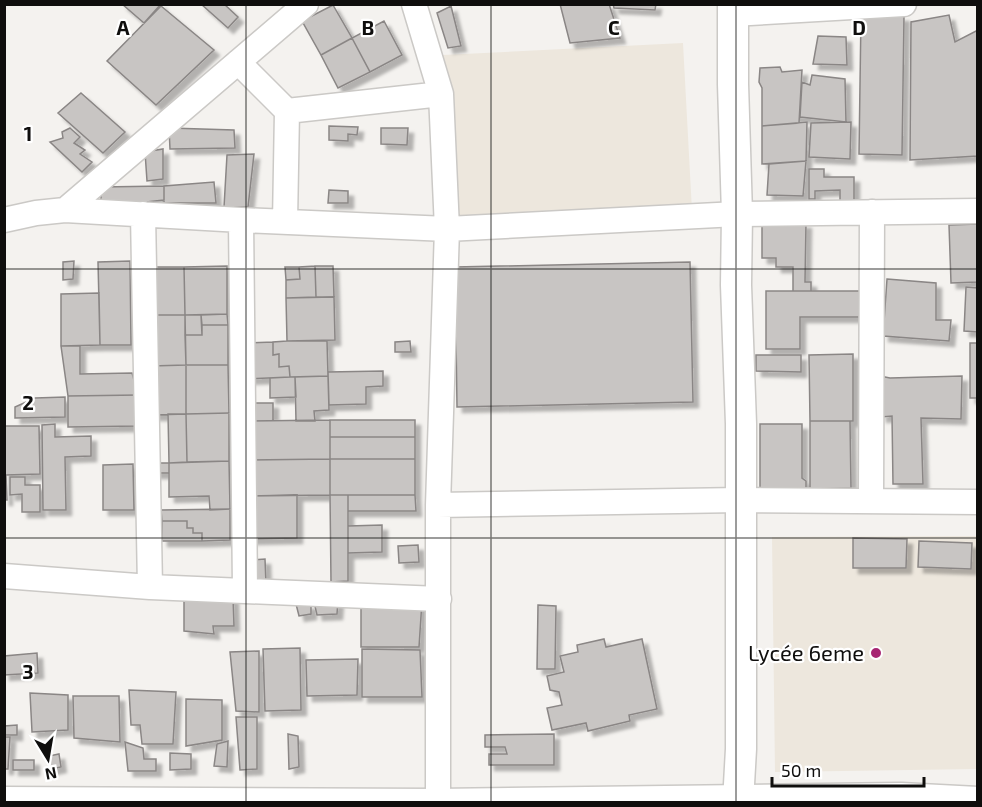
<svg xmlns="http://www.w3.org/2000/svg" width="982" height="807" viewBox="0 0 982 807" font-family="'Exo 2',sans-serif">
<style>
.built{fill:#ede7dd}
.building{fill:#c8c5c3;stroke:#8a8685;stroke-width:1.5;filter:url(#shadow)}
.lines{fill:none;stroke-linecap:round;stroke-linejoin:round}
.minor-casing{stroke:#cbc9c6;stroke-width:27}
.tertiary-casing{stroke:#cbc9c6;stroke-width:33}
.minor{stroke:#fff;stroke-width:24}
.tertiary{stroke:#fff;stroke-width:30}
.grid{fill:none;stroke:#0f0e0d;stroke-width:1.5;stroke-opacity:0.55}
.poi-dot{fill:#a72572;stroke:#fff;stroke-width:2}
.labels{text-anchor:middle;stroke-width:4.5;stroke-linejoin:round;paint-order:stroke}
.poi-label{font-size:22px;fill:#0f0e0d;stroke:#fff;text-anchor:end}
.grid-label{font-size:20px;text-anchor:middle;font-weight:bold;fill:#0f0e0d;stroke:#fff;stroke-width:4.5;stroke-linejoin:round;paint-order:stroke}
</style>
<defs>
<filter id="shadow"><feDropShadow dx="5.5" dy="5.5" stdDeviation="1.5" flood-color="#0004"/></filter>
</defs>
<rect width="100%" height="100%" fill="#f4f2ef"/>
<path class="built" d="M683 43 692 211 452 224 443 55Z
M977 536V769L775 772 772 537Z"/>
<path class="building" d="M122 4H161L144 23Z
M201 4H224L238 17 228 28Z
M560 4H609L620 38 570 43Z
M613 4H656L655 10 614 8Z
M333 5 352 38 321 55 302 21Z
M161 6 214 50 156 105 107 61Z
M451 6 461 46 448 48 437 13Z
M949 15 955 42 978 30V156L910 160 911 22Z
M861 16H904L902 155 859 154Z
M384 21 402 55 370 72 352 38Z
M818 36 846 37 847 65 813 64Z
M352 38 370 72 338 88 321 55Z
M780 67 782 72 802 70 799 123 762 126V88L759 82 760 68Z
M812 75 845 79 846 122 800 117 802 82 810 85Z
M81 93 125 132 103 153 58 113Z
M807 122 806 161 762 164V126Z
M851 122 850 159 809 157 811 123Z
M329 126 358 127 357 135 348 134V141L329 140Z
M70 128 80 137 74 143 85 150 80 154 92 162 82 172 50 142 63 138 62 132Z
M169 128 234 130 235 148 170 149Z
M381 128H408L407 145 381 144Z
M163 149V179L147 181 145 152Z
M254 154 248 207H224L227 155Z
M806 161 803 196 767 195 769 164Z
M809 169H824V177H854V204H840V190L815 191V199H809Z
M214 182 216 203H164V186Z
M164 186V200L101 207V187Z
M329 190 348 191V203H328Z
M762 223H806L805 282H811V291H793V267H776V258H762Z
M978 224V282L951 283 949 225Z
M74 261 73 279 63 280V262Z
M130 261 131 345H100L98 262Z
M690 262 693 402 457 407 455 267Z
M227 266V314L185 315 184 267Z
M315 266 316 297 286 298V280L300 279 299 267Z
M315 266H333L334 297H316Z
M149 267H184L185 315H150Z
M285 267H299L300 279 286 280Z
M887 279 936 283V320H951L949 341 883 336Z
M966 287 978 288V332L964 331Z
M766 291H864L863 317H800V349H766Z
M99 293 100 345 61 346V294Z
M334 297 335 340 287 341 286 298Z
M227 314 228 325H202L201 315Z
M150 315H185L186 365 151 366Z
M185 315H201L202 335H185Z
M202 325H228V365H186L185 335H202Z
M287 341H327L328 376 290 377 289 366 279 367V354L273 355V342Z
M410 341 411 352H395V342Z
M273 342V355L279 354V367L289 366 290 377 246 379V343Z
M970 343H978V398H970Z
M61 346H80V374L132 373 138 395 68 396Z
M853 354V421H810L809 355Z
M756 355H801V372L756 371Z
M186 365H228L229 413 186 414Z
M186 365V414L151 415V366Z
M383 371V386L366 387V404L329 405 328 372Z
M328 376 329 410 314 411 315 421H296L295 377Z
M880 376 890 378 962 376 961 419 921 418 923 484H893L892 416 881 417Z
M290 377H295L296 397 270 398V378Z
M138 395V426L68 427V396Z
M65 397V417L15 418V407L35 398Z
M248 403H273V421H249Z
M229 413V461L187 462 186 414Z
M168 414H186L187 462 169 463Z
M330 420H415V437H330Z
M330 420V459L249 460V421Z
M810 421H850L851 488 810 489Z
M55 424V437L91 436V456L65 457 66 510H43L42 425Z
M760 424H802V478L806 481V489H760Z
M4 426H39L40 474 6 475 7 500H4Z
M330 437H415V459H330Z
M330 459H415V495H330Z
M330 459V495L249 496V460Z
M229 461 230 509 210 510 209 496 169 497V463Z
M151 463H169V473H151Z
M133 464 134 510H103V465Z
M10 477H25V485H40V512H22V494L10 495Z
M297 495V538L250 539 249 496Z
M330 495H348V581L331 582Z
M348 495H415L416 511H348Z
M230 509V540L202 541V533H193V528H187V521H162L161 510Z
M162 521H187V528H193V533H202V541H162Z
M382 525V552L348 553V526Z
M853 538 907 539 906 568H853Z
M919 541 972 543 971 569 918 567Z
M418 545 419 562 399 563 398 546Z
M265 559 266 584H253L252 560Z
M184 596 233 597 234 626H213L214 634 184 631Z
M338 600 337 614 317 615 314 602Z
M422 601 419 647H361V602Z
M296 604H311V614L299 616Z
M538 605 556 606 555 669H537Z
M604 639 606 647 642 639 657 709 629 715 630 721 588 731 586 723 552 730 547 708 562 705 559 692 550 690 547 676 564 672 560 656 578 652 577 645Z
M300 648 301 710 265 711 263 649Z
M362 649 420 650 422 697H362Z
M259 651V712L236 711 230 652Z
M37 653 38 673 4 675V656Z
M358 659 357 695 307 696 306 660Z
M129 690 176 692 173 744H142L140 725H131Z
M30 693 68 695V730L32 732Z
M73 696H119L120 742 74 738Z
M186 699 222 700V740L186 746Z
M236 717H257V769L240 770Z
M17 725V735H4V726Z
M288 734 298 736 299 767 289 769Z
M554 734V765H489V754H507L505 747H485V735Z
M4 737H10L8 769H4Z
M228 741 227 767 214 766 217 744Z
M125 742 143 748 144 759H156V771H128Z
M170 753 191 754V769L170 770Z
M59 754 61 767 51 769 49 756Z
M13 760H34V770H13Z"/>
<g class="lines">
<g class="minor-casing">
<path id="minor" d="M414 4 441 94 447 229 438 505V801L901 795 978 799
M732 14 904 4
M238 62 287 111 441 94
M65 210 241 220 447 229 737 214 978 211
M143 214 150 587
M4 220 36 213 65 210 306 4
M241 220 245 590
M285 222 287 111
M871 501 872 212
M438 505 740 500 978 502
M4 576 150 587 439 599
M4 799 438 801V802"/>
</g>
<g class="tertiary-casing">
<path id="tertiary" d="M733 4V84L737 214 736 285 741 424V749L738 802"/>
</g>
<use href="#minor" class="minor"/>
<use href="#tertiary" class="tertiary"/>
</g>
<path class="grid" d="M246 4V802M491 4V802M736 4V802M4 269H978M4 538H978"/>
<circle class="poi-dot" cx="876" cy="653" r="6"/>
<g class="labels">
<g class="poi-label">
<text x="864" y="661">Lycée 6eme</text>
</g>
</g>
<g class="grid-label">
<text x="123" y="35">A</text>
<text x="368" y="35">B</text>
<text x="614" y="35">C</text>
<text x="859" y="35">D</text>
<text x="28" y="141">1</text>
<text x="28" y="410">2</text>
<text x="28" y="679">3</text>
</g>
<rect width="982" height="807" fill="none" stroke="#0f0e0d" stroke-width="12"/>
<g transform="translate(48 759) rotate(169)" stroke="#ffffff" stroke-width="4.5" paint-order="stroke">
<path d="M0-4.5L10 22L0 15L-10 22Z" fill="#0f0e0d"/>
<text y="-9" font-size="16" font-weight="bold" text-anchor="middle" fill="#0f0e0d">N</text>
</g>
<path d="M772 777v9h152v-9" fill="none" stroke="#0f0e0d" stroke-width="3"/>
<text x="781" y="777" font-size="18" fill="#0f0e0d" stroke="#ffffff" stroke-width="4.5" paint-order="stroke">50 m</text>
</svg>
